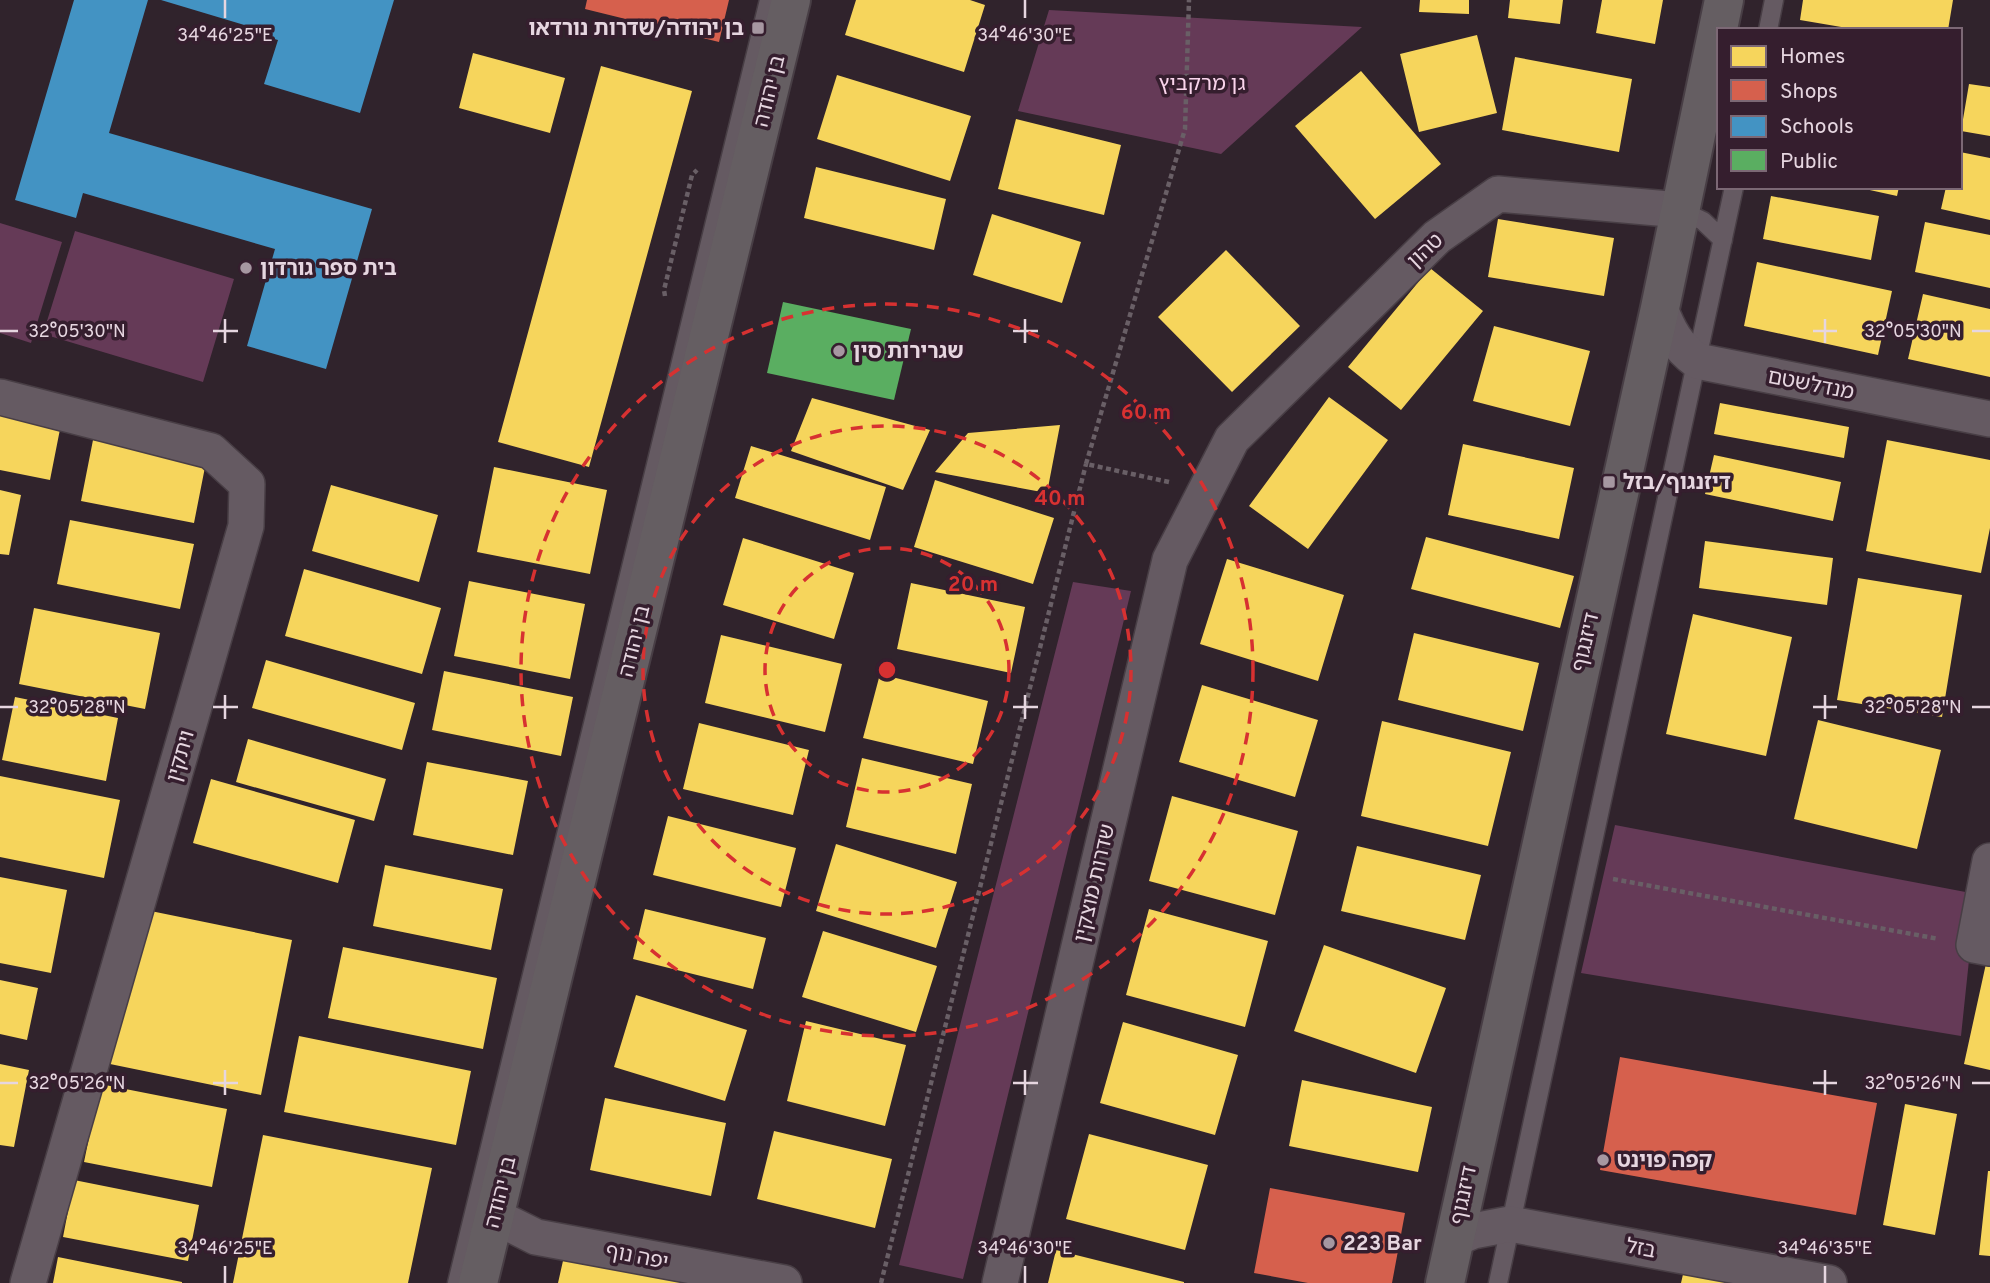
<svg xmlns="http://www.w3.org/2000/svg" width="1990" height="1283" viewBox="0 0 1990 1283" font-family="Overpass,'Noto Sans Hebrew',sans-serif">
<style>
.green{fill:#653a57}
.homes{fill:#f6d55c}
.shops{fill:#d6604d}
.schools{fill:#4393c3}
.public{fill:#5aae61}
.lines{fill:none;stroke-linecap:round;stroke-linejoin:round}
.lane-casing{stroke:#483e45;stroke-width:21}
.street-casing{stroke:#483e45;stroke-width:38}
.secondary-casing{stroke:#483e45;stroke-width:42}
.path{stroke:#695f66;stroke-width:4.5;stroke-dasharray:5 3.5;stroke-linecap:butt}
.lane{stroke:#655a62;stroke-width:18}
.street{stroke:#655a62;stroke-width:35}
.secondary{stroke:#655e62;stroke-width:38}
.ticks{fill:none;stroke:#e6d6e0;stroke-width:2.5}
.ring{fill:none;stroke:#d73131;stroke-width:3.5;stroke-dasharray:12 9}
.poi-dot{fill:#a697a1;stroke:#351e2e;stroke-width:2.5}
.labels{text-anchor:middle;stroke-width:7;stroke-linejoin:round;paint-order:stroke}
.poi-label{font-size:21px;font-weight:bold;fill:#e6d6e0;stroke:#351e2e;text-anchor:start}
.park-label{font-size:21px;fill:#fad5ec;stroke:#351e2e}
.street-label{font-size:21px;fill:#e6d6e0;stroke:#351e2e}
.ticks-label{font-size:18px;text-anchor:middle;fill:#e6d6e0;stroke:#351e2e;stroke-width:7;stroke-linejoin:round;paint-order:stroke}
.centre{fill:#d73131;stroke:#351e2e;stroke-width:3.5}
.ring-label{font-size:21px;text-anchor:middle;font-weight:bold;fill:#d73131;stroke:#351e2e;stroke-width:7;stroke-linejoin:round;paint-order:stroke}
</style>
<rect width="100%" height="100%" fill="#30232c"/>
<path class="green" d="M1049 10 1362 27 1221 154 1018 111Z
M0 223 62 242 31 343 0 333Z
M75 231 234 279 203 382 43 334Z
M1073 582 1131 591 963 1279 899 1265Z
M1615 825 1976 894 1961 1036 1581 973Z"/>
<path class="homes" d="M856 0H970L985 5 964 72 845 35Z
M1420 0H1469V14L1419 12Z
M1510 0H1563L1560 24 1508 18Z
M1602 0H1663L1655 44 1596 33Z
M1803 0H1953L1948 30H1859L1800 20Z
M1477 35 1497 113 1419 132 1400 54Z
M473 53 565 78 550 133 459 108Z
M1515 57 1632 79 1619 152 1502 130Z
M601 66 692 91 589 467 498 442Z
M1361 71 1441 164 1375 219 1295 126Z
M837 75 971 116 950 181 817 139Z
M1969 84 1990 87V136L1961 131Z
M1016 119 1121 145 1104 215 998 189Z
M1960 152 1990 158V220L1941 209 1946 187H1960Z
M816 167 946 199 934 250 804 218Z
M1856 187H1899L1897 196Z
M1771 196 1879 216 1871 260 1763 239Z
M992 214 1081 242 1062 303 973 275Z
M1498 219 1614 238 1604 296 1488 277Z
M1925 222 1990 235V288L1915 272Z
M1226 250 1300 326 1232 392 1158 317Z
M1757 262 1892 291 1878 355 1744 326Z
M1430 268 1483 311 1401 410 1348 367Z
M1923 294 1990 309V377L1908 359Z
M1494 326 1590 351 1570 426 1473 401Z
M1329 397 1388 440 1308 549 1249 506Z
M812 398 930 430 903 490 791 451Z
M0 402 63 414 50 480 0 470Z
M1720 403 1849 427 1844 458 1714 434Z
M1060 425 1047 493 935 472 968 433Z
M93 440 206 462 194 523 81 501Z
M1887 440 1990 460V528L1981 573 1866 551Z
M1463 444 1574 468 1559 539 1448 515Z
M751 446 886 487 870 540 735 498Z
M1714 455 1841 482 1833 521 1705 494Z
M494 467 607 490 590 574 477 552Z
M935 480 1054 518 1033 584 914 547Z
M331 485 438 515 419 582 312 551Z
M0 490 21 495 9 555 0 554Z
M70 520 194 544 180 609 57 584Z
M1426 537 1574 576 1560 628 1411 589Z
M743 538 854 573 834 639 723 605Z
M1705 541 1833 558 1827 605 1699 588Z
M1227 559 1344 595 1318 681 1200 644Z
M304 569 441 608 422 674 285 636Z
M1858 578 1962 595 1942 717 1837 700Z
M469 581 585 604 570 679 454 656Z
M911 583 1025 607 1011 673 897 649Z
M34 608 160 633 145 709 19 684Z
M1693 614 1792 637 1766 756 1666 734Z
M1414 633 1539 663 1523 731 1398 700Z
M721 635 842 664 825 732 705 703Z
M266 660 415 703 402 750 252 708Z
M444 671 573 697 561 756 432 730Z
M880 674 988 701 973 764 863 738Z
M1202 685 1318 720 1295 797 1179 762Z
M15 697 118 718 106 781 2 760Z
M1818 720 1941 750 1917 849 1794 819Z
M1382 721 1511 752 1488 846 1361 816Z
M699 723 809 750 793 815 683 789Z
M248 739 386 779 374 821 236 782Z
M862 758 972 784 956 854 846 827Z
M427 762 528 781 513 855 413 835Z
M0 776 120 800 104 878 0 857Z
M211 779 355 820 338 883 193 843Z
M1172 796 1298 831 1275 915 1149 881Z
M668 816 796 848 781 907 653 875Z
M836 844 957 882 936 948 816 911Z
M1357 846 1481 875 1465 940 1341 911Z
M385 865 503 889 491 950 373 926Z
M0 877 67 890 51 973 0 963Z
M141 909 292 940 261 1095 110 1064Z
M645 909 766 938 753 989 633 959Z
M1149 909 1268 941 1245 1027 1126 995Z
M823 931 937 966 916 1032 802 997Z
M1324 945 1446 988 1416 1073 1294 1031Z
M343 947 497 978 483 1049 328 1018Z
M1987 959 1990 960V1070L1964 1064Z
M0 980 38 988 27 1040 0 1034Z
M636 995 747 1030 725 1101 614 1067Z
M806 1021 906 1045 885 1126 787 1101Z
M1123 1022 1238 1055 1215 1135 1100 1103Z
M299 1036 471 1071 456 1145 284 1112Z
M0 1064 29 1070 14 1147 0 1145Z
M1302 1080 1432 1107 1418 1172 1289 1146Z
M100 1084 227 1109 212 1187 84 1162Z
M605 1098 726 1123 711 1196 590 1170Z
M1905 1104 1957 1114 1935 1235 1883 1225Z
M774 1131 892 1159 875 1228 757 1199Z
M1089 1134 1208 1165 1185 1250 1066 1219Z
M263 1135 432 1168 408 1283H233Z
M1988 1171H1990V1256L1979 1255Z
M74 1180 199 1205 188 1261 63 1237Z
M1056 1250 1184 1282V1283H1048Z
M565 1252 694 1283H558Z
M58 1257 182 1282V1283H53Z
M1684 1270 1745 1283H1681Z"/>
<path class="shops" d="M587 0H729L719 42 585 9Z
M1620 1057 1877 1103 1856 1215 1600 1170Z
M1270 1188 1405 1213 1392 1283H1308L1254 1273Z"/>
<path class="schools" d="M74 0H148L109 133 372 209 326 369 247 346 275 249 83 193 76 218 15 200Z
M161 0H394L360 113 264 84 278 40 263 36 264 31Z"/>
<path class="public" d="M783 302 911 329 894 400 767 373Z"/>
<g class="lines">
<g class="lane-casing">
<path id="lane" d="M1768 30 1774 0
M1680 210 1703 221 1723 240
M457 1283 769 0
M1498 1283 1734 187"/>
</g>
<g class="street-casing">
<path id="street" d="M1660 308C1669 332 1677 346 1697 361L1990 419
M0 397 211 451 247 484 246 526 28 1283
M1990 861 1974 945 1990 948
M494 1216 536 1237 784 1283
M1454 1239 1473 1231 1510 1224 1829 1283
M1000 1283 1170 560 1232 439 1437 237 1498 194 1680 210"/>
</g>
<g class="secondary-casing">
<path id="secondary" d="M478 1283 791 0
M1445 1283 1660 308 1724 0"/>
</g>
<path class="path" d="M665 296 664 290 692 175 697 170
M1169 482 1086 464 1185 129 1189 0
M1613 879 1939 939
M881 1283 1086 464"/>
<use href="#lane" class="lane"/>
<use href="#street" class="street"/>
<use href="#secondary" class="secondary"/>
</g>
<path class="ticks" d="M225 0V18M1025 0V18M225 319V343M1025 319V343M1825 319V343M0 331H18M213 331H238M1013 331H1038M1813 331H1837M1972 331H1990M225 695V719M1025 695V719M1825 695V719M0 707H18M213 707H238M1013 707H1038M1813 707H1837M1972 707H1990M225 1070V1095M1025 1070V1095M1825 1070V1095M0 1083H18M213 1083H238M1013 1083H1038M1813 1083H1837M1972 1083H1990M225 1266V1283M1025 1266V1283M1825 1266V1283"/>
<g class="ring">
<circle cx="887" cy="670" r="122"/>
<circle cx="887" cy="670" r="244"/>
<circle cx="887" cy="670" r="366"/>
</g>
<g class="poi-dot">
<rect x="751" y="21" width="14" height="14" rx="3.5"/>
<circle cx="246" cy="268" r="7"/>
<circle cx="839" cy="351" r="7"/>
<rect x="1602" y="475" width="14" height="14" rx="3.5"/>
<circle cx="1603" cy="1160" r="7"/>
<circle cx="1329" cy="1243" r="7"/>
</g>
<g class="labels">
<g class="poi-label">
<text x="744" y="35" text-anchor="end">בן יהודה/שדרות נורדאו</text>
<text x="260" y="275">בית ספר גורדון</text>
<text x="853" y="358">שגרירות סין</text>
<text x="1623" y="489">דיזנגוף/בזל</text>
<text x="1617" y="1167">קפה פוינט</text>
<text x="1343" y="1250">223 Bar</text>
</g>
<g class="park-label">
<text x="1202" y="90">גן מרקביץ</text>
</g>
<g class="street-label">
<text transform="translate(769 91) rotate(-76)" y="7">בן יהודה</text>
<text transform="translate(1425 250) rotate(-43)" y="7">טהון</text>
<text transform="translate(1811 384) rotate(11)" y="7">מנדלשטם</text>
<text transform="translate(634 641) rotate(-76)" y="7">בן יהודה</text>
<text transform="translate(1585 642) rotate(-77)" y="7">דיזנגוף</text>
<text transform="translate(180 756) rotate(-74)" y="7">ויתקין</text>
<text transform="translate(1094 883) rotate(-77)" y="7">שדרות מוצקין</text>
<text transform="translate(500 1192) rotate(-76)" y="7">בן יהודה</text>
<text transform="translate(1463 1195) rotate(-78)" y="7">דיזנגוף</text>
<text transform="translate(1641 1248) rotate(11)" y="7">בזל</text>
<text transform="translate(637 1256) rotate(11)" y="7">יפה נוף</text>
</g>
</g>
<g class="ticks-label">
<text x="225" y="41">34°46'25"E</text>
<text x="1025" y="41">34°46'30"E</text>
<text x="77" y="337">32°05'30"N</text>
<text x="1913" y="337">32°05'30"N</text>
<text x="77" y="713">32°05'28"N</text>
<text x="1913" y="713">32°05'28"N</text>
<text x="77" y="1089">32°05'26"N</text>
<text x="1913" y="1089">32°05'26"N</text>
<text x="225" y="1254">34°46'25"E</text>
<text x="1025" y="1254">34°46'30"E</text>
<text x="1825" y="1254">34°46'35"E</text>
</g>
<circle cx="887" cy="670" r="10" class="centre"/>
<g class="ring-label">
<text x="1146" y="419">60 m</text>
<text x="1060" y="505">40 m</text>
<text x="973" y="591">20 m</text>
</g>
<rect x="1717" y="28" width="245" height="161" fill="#351e2e" stroke="#7c6875" stroke-width="2"/>
<rect x="1731" y="46" width="35" height="21" fill="#f6d55c" stroke="#7c6875" stroke-width="2"/>
<text x="1780" y="63" font-size="21" fill="#e6d6e0">Homes</text>
<rect x="1731" y="80" width="35" height="21" fill="#d6604d" stroke="#7c6875" stroke-width="2"/>
<text x="1780" y="98" font-size="21" fill="#e6d6e0">Shops</text>
<rect x="1731" y="116" width="35" height="21" fill="#4393c3" stroke="#7c6875" stroke-width="2"/>
<text x="1780" y="133" font-size="21" fill="#e6d6e0">Schools</text>
<rect x="1731" y="150" width="35" height="21" fill="#5aae61" stroke="#7c6875" stroke-width="2"/>
<text x="1780" y="168" font-size="21" fill="#e6d6e0">Public</text>
</svg>
